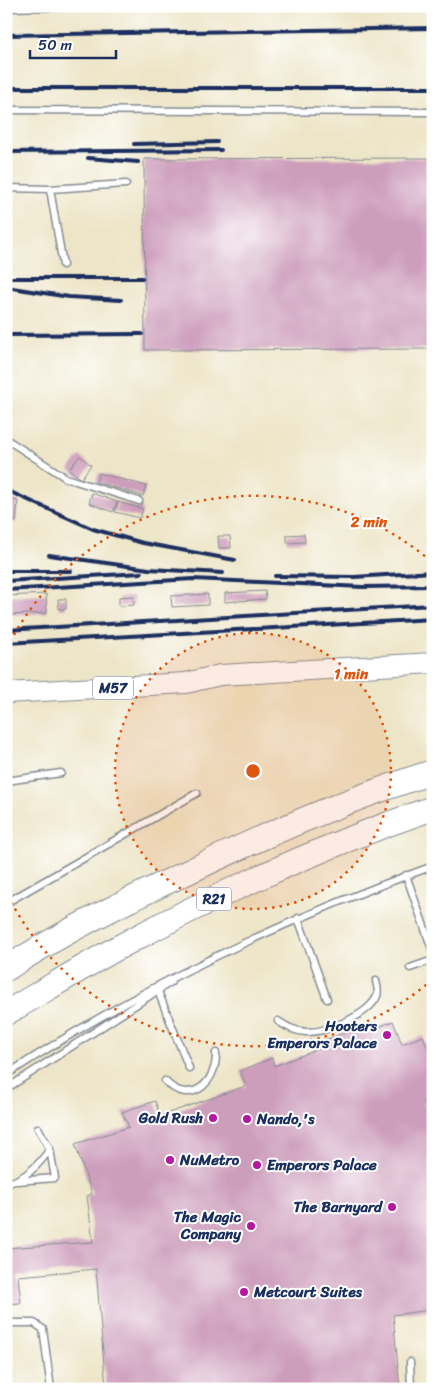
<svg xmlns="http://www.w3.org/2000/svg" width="439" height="1395" viewBox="0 0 439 1395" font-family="Sriracha,sans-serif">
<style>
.building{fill:#cd9ebc}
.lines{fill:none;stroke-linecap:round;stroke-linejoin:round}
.service-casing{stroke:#848a92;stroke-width:9}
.primary-casing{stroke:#848a92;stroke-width:22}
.motorway-casing{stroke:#848a92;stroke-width:26}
.service{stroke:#fff;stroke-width:6}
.primary{stroke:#fff;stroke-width:20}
.motorway{stroke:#fff;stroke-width:24}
.rail{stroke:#1b2f5e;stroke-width:4}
.ring{fill:none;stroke:#de5710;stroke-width:2.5;stroke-dasharray:2.5 5}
.poi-dot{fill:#b5179e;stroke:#fff;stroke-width:2}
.labels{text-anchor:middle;stroke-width:4;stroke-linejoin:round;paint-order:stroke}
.shield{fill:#fff;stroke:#5f6d8e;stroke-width:1}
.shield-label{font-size:14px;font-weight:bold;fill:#1b2f5e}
.poi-label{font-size:15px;font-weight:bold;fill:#1b2f5e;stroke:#fff;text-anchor:end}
.centre{fill:#de5710;stroke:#fff;stroke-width:2.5}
.ring-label{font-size:15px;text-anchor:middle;font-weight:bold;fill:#de5710;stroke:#fff;stroke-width:4;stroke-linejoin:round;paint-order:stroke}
</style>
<rect width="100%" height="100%" fill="#fff"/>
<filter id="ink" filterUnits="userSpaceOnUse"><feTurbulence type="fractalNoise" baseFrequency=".02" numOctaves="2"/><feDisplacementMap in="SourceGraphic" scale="10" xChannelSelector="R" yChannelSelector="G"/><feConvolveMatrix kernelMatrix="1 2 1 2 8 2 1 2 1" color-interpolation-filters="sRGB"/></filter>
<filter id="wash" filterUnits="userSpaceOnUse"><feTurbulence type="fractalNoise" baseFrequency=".0096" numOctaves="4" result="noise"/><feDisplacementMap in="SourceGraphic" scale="20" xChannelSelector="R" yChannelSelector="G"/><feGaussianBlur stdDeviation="1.12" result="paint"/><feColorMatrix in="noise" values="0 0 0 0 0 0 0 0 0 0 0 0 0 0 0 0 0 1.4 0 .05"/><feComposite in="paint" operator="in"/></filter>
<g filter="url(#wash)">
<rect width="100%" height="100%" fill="#ede5c7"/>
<g id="blocks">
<path class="building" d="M433 158V349L145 350 144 159Z
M80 456 91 465 81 479 69 469Z
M99 473 146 486 143 496 96 482Z
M92 493 117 502 113 512 89 503Z
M6 499 18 501 16 522 6 521Z
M118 502 143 509 140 518 115 512Z
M304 534 305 542 287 543V535Z
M218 536H230L231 548H219Z
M265 591 266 599 225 602V593Z
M46 594 47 613 8 615 7 596Z
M208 594V605L172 607 171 596Z
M133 596 134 605 119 606V597Z
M58 599H66V609H59Z
M393 1021 402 1044 423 1036 433 1063V1097L423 1101 426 1114 433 1117V1349L431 1350 429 1310 393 1315 400 1389H106L96 1269 18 1276 21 1303 6 1304V1248L93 1242 87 1196 92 1194 75 1144 129 1127 122 1112 155 1101 160 1116 246 1086 240 1071 272 1058 274 1066 324 1047 322 1041 364 1026 365 1033Z"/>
</g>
</g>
<g filter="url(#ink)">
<use href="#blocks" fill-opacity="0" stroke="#848a92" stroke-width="1"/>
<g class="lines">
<g class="service-casing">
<path id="service" d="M6 8 102 6
M6 110 433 112
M6 188 50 189 126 184
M50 189 63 265
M6 439 66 478 139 501
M6 781 61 773
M406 875 433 952
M6 903 197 793
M298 918 327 999
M410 968 433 960
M157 989 189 1068
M278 1021C287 1027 294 1031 306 1032 326 1033 369 1015 377 996 379 991 377 986 376 981
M6 1075C142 986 280 921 433 866
M165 1081C190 1107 217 1083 216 1053
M6 1089 171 982
M17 1181 55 1178 50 1149 38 1128
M6 1184C26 1178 38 1166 50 1149
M6 1323H34L43 1329 51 1389
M410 1362 411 1389"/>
</g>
<g class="primary-casing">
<path id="primary" d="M6 693 186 683 220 675 433 663"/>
</g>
<g class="motorway-casing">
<path id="motorway" d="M6 969C64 931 128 900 190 871 269 833 350 798 433 772
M6 1013C44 991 82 967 121 946 221 892 325 845 433 808"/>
</g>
<use href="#service" class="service"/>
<use href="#primary" class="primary"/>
<use href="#motorway" class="motorway"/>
<path class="rail" d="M321 6 433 8
M6 35 433 28
M6 88H433
M134 144 217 142
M6 152 221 150
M88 158 138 162
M9 278H142
M6 287 69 297 121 300
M7 335 142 334
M6 490 93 529 143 543 235 560
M49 555 149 569 223 573
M6 571H71
M275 576 354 577 433 572
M6 581 141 573
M6 590 193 579 362 587 433 586
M6 630 433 605
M6 643 433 619"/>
</g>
</g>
<circle cx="253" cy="771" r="138" fill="#de5710" fill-opacity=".12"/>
<g class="ring">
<circle cx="253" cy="771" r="138"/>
<path d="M432 980A275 275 0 0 1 7 894M7 648A275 275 0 0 1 432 562"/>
</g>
<g class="poi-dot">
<circle cx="387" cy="1035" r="5"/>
<circle cx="213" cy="1118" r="5"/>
<circle cx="247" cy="1119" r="5"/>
<circle cx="170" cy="1160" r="5"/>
<circle cx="257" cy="1165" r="5"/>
<circle cx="392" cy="1207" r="5"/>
<circle cx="251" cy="1226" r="5"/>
<circle cx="244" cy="1292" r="5"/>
</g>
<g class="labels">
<g class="shield">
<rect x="93" y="676.5" width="40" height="23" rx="4"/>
<rect x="196.5" y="887.5" width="35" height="23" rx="4"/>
</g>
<g class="shield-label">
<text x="113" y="693">M57</text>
<text x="214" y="904">R21</text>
</g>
<g class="poi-label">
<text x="377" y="1031">Hooters<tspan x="377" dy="17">Emperors Palace</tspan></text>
<text x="203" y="1123">Gold Rush</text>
<text x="257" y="1124" text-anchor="start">Nando,'s</text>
<text x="180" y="1165" text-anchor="start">NuMetro</text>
<text x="267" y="1170" text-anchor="start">Emperors Palace</text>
<text x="382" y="1212">The Barnyard</text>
<text x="241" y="1222">The Magic<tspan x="241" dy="17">Company</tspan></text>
<text x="254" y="1297" text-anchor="start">Metcourt Suites</text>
</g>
</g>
<circle cx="253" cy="771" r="8" class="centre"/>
<g class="ring-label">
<text x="369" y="527">2 min</text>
<text x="351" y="679">1 min</text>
</g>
<rect width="439" height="1395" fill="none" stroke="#fff" stroke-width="25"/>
<path d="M30 50v8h86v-8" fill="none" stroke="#1b2f5e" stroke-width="2.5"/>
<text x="38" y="50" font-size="15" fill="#1b2f5e" stroke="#ffffff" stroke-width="4" paint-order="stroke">50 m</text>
</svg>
